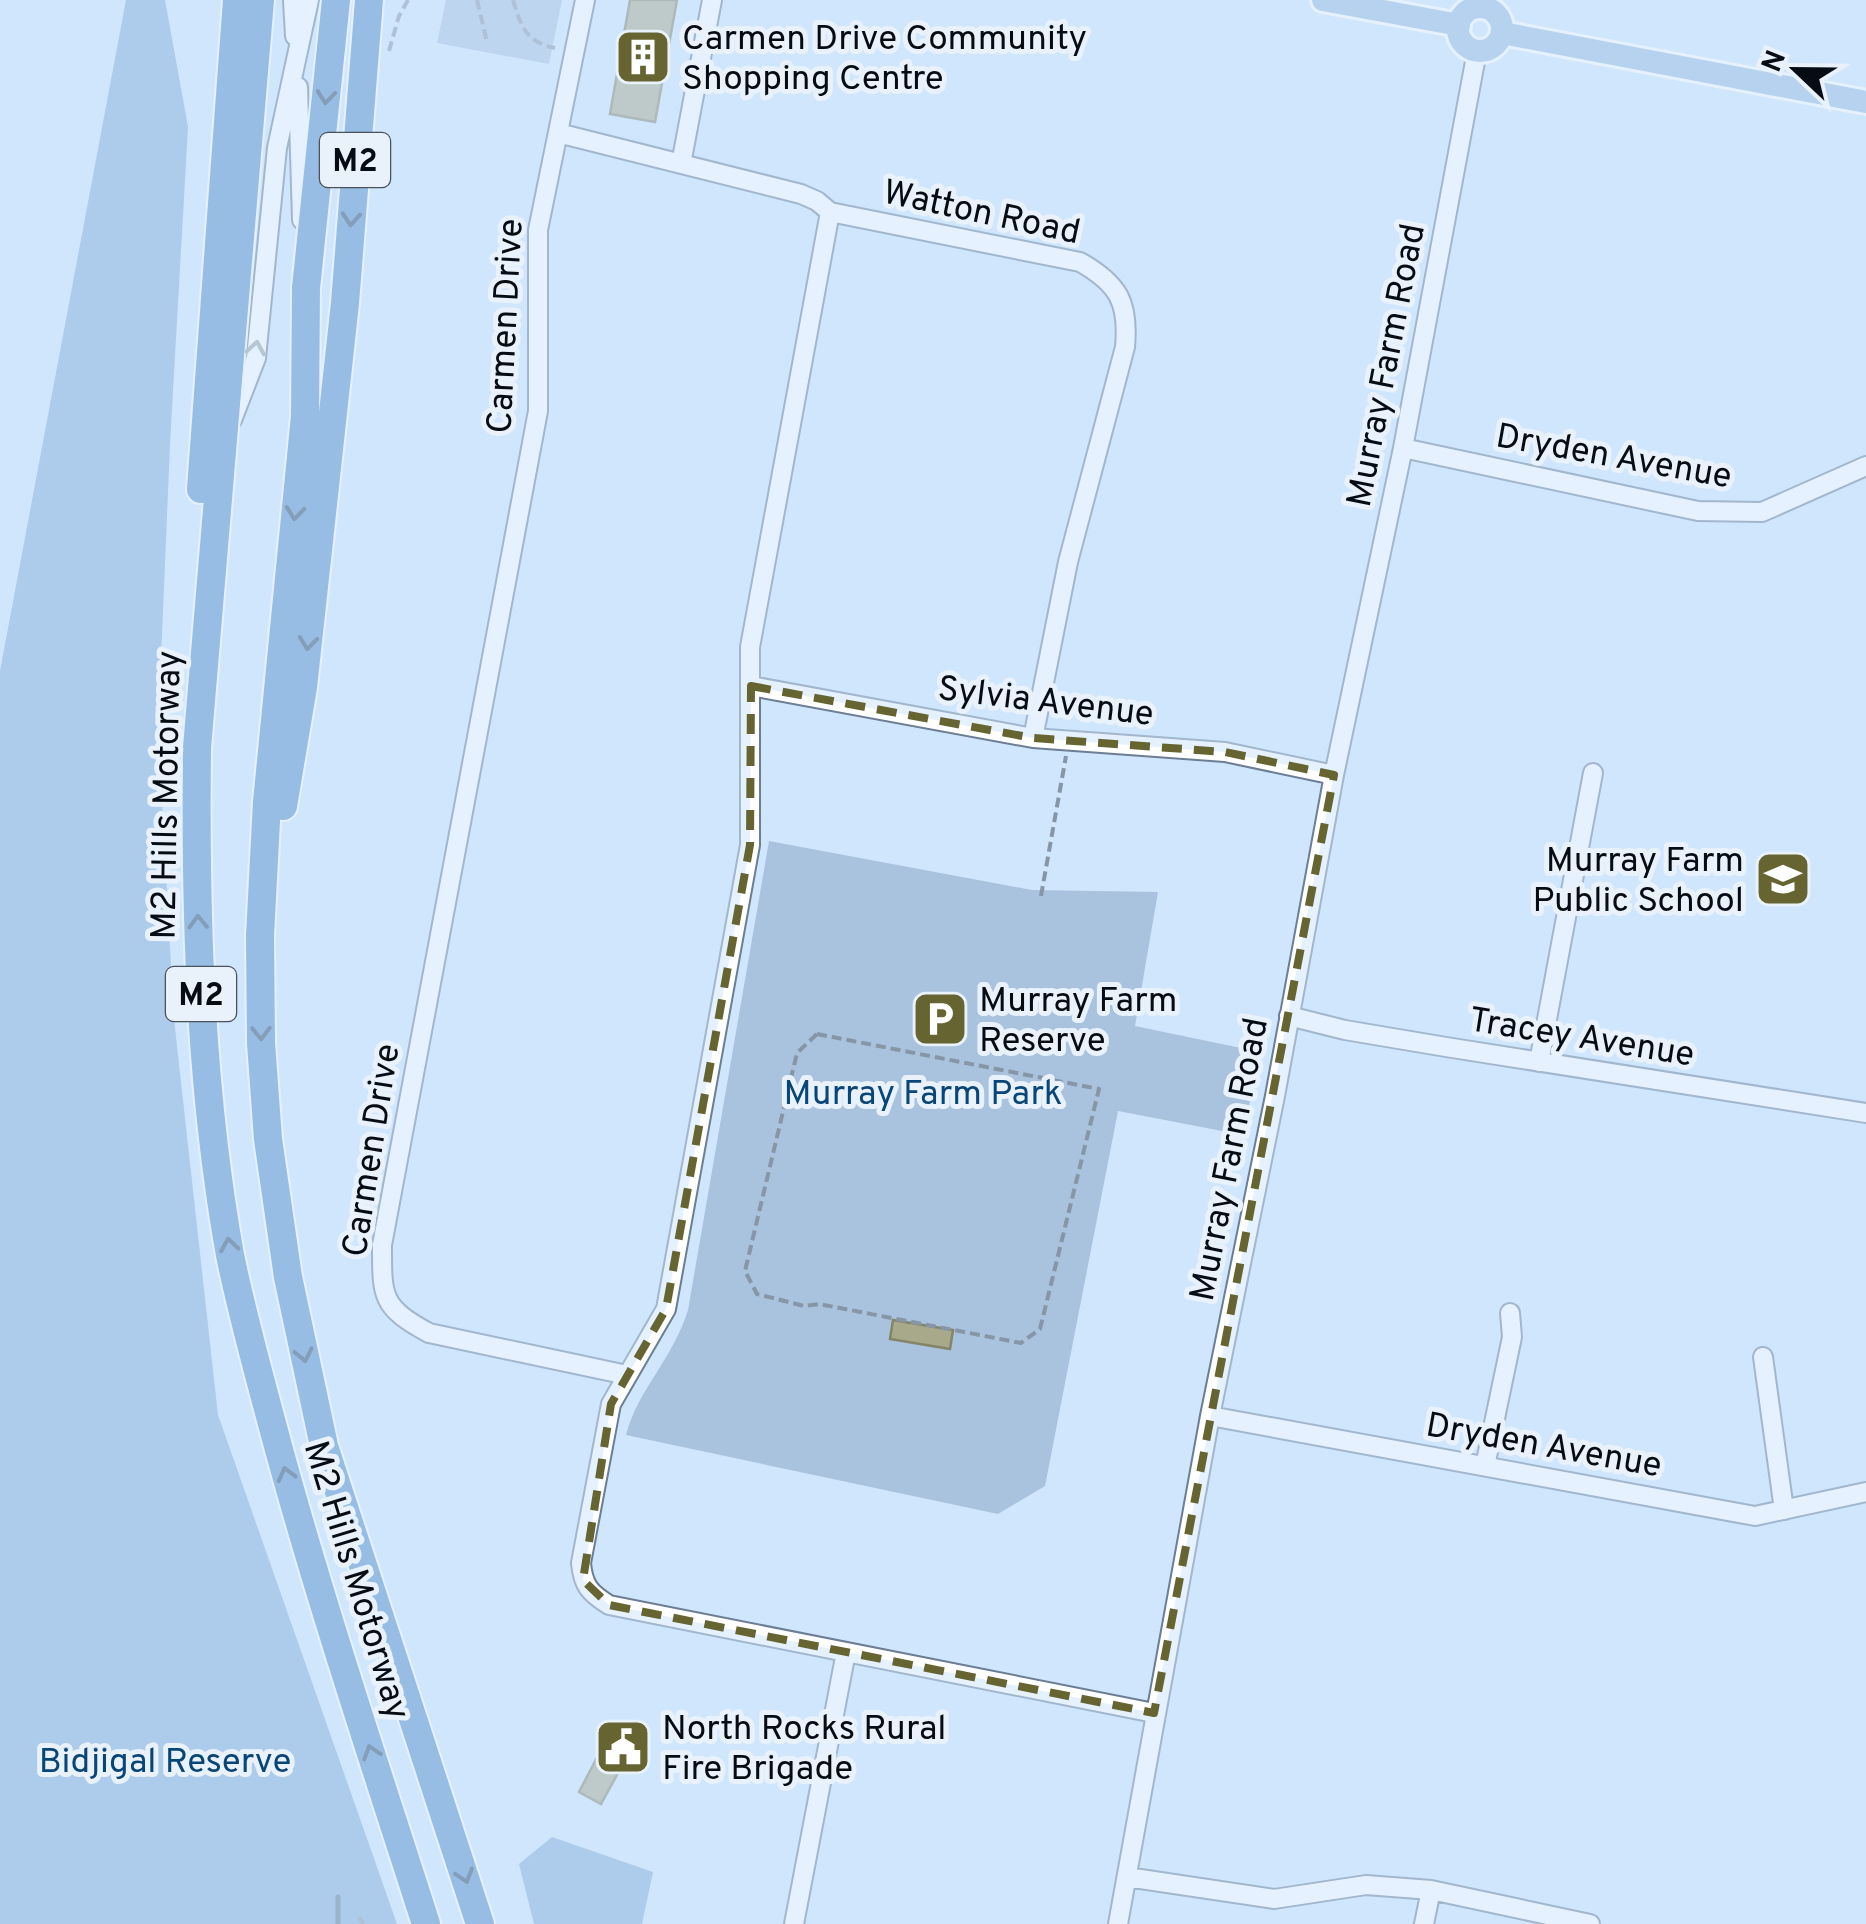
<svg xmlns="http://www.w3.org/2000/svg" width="1866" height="1924" viewBox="0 0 1866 1924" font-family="Overpass,sans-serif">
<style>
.green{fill:#a9c2de}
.forest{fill:#83aad2}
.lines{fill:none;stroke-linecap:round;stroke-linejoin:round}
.stream{stroke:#5a7896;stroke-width:5}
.building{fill:#a8a88b;stroke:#848468;stroke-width:2.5}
.minor-casing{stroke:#6b7e93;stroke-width:22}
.major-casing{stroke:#fff;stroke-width:28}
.highway-casing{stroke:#fff;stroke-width:32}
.path{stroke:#8696a7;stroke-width:4;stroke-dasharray:10 5;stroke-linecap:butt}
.minor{stroke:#fff;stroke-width:18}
.major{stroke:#98bbdd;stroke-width:22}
.highway{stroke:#538dc7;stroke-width:28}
.oneway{stroke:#284664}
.oneway2{stroke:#9b9ea1}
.marked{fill:none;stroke:#666431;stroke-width:8;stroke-dasharray:20 12;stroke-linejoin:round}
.labels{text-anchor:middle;stroke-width:10;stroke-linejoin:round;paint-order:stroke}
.shield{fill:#e9f1fb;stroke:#495159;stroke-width:2.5}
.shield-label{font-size:32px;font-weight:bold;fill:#050c13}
.poi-label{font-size:35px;fill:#050c13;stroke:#e9f1fb;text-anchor:start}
.street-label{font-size:35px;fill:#050c13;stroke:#e9f1fb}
.park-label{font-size:35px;fill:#084578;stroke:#e9f1fb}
</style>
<rect width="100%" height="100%" fill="#d0e6fd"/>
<path class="green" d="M446 0H562L549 64 437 43Z
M769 841 1032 890 1158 892 1135 1026 1260 1052 1243 1135 1118 1111 1045 1486 998 1514 626 1435C638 1389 673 1359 688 1310Z"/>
<path class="forest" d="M126 0H165L188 127 170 444 158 729 174 1019 218 1415 397 1924H0V671Z
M552 1837 653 1872 642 1924H534L519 1864Z"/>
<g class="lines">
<path class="stream" d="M338 1924V1897"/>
</g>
<path class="building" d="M630 0H677L655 122 610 114Z
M893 1320 953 1330 950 1349 890 1339Z
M601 1750 624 1762 601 1804 579 1792Z"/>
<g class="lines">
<g class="minor-casing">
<path id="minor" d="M293 0 295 36
M585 0 538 230V411L382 1245C382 1297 381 1307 429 1333L627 1375
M1484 7 1485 0
M298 87 302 220
M558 133 801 194 817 201 830 212 1080 262C1119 284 1129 303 1125 347L1068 562 1033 738
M681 164 712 0
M830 212 750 647V845L666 1309 611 1404 581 1563C583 1586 590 1593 609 1605L1154 1713
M232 420 256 358 277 148 309 0
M1403 448 1698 511 1762 512 1866 466
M751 686 1033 738 1225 752 1334 775
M1289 1016 1345 1030 1446 1047 1866 1113
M1539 1062 1593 773
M1763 1357 1784 1510
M1210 1416 1755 1516 1866 1492
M1485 1466 1512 1337 1510 1313
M1127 1877 1274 1899 1366 1885 1431 1890 1590 1924
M794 1924 846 1652
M1118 1924 1210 1416 1275 1096 1334 775 1403 448 1477 51
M1424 1924 1431 1890"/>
</g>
<g class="major-casing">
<path id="major" d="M1323 0 1459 25
M1458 29a22 22 0 1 1 44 0a22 22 0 1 1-44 0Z
M1502 33 1866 102"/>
</g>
<g class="highway-casing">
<path id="highway" d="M260 0 197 748C195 917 200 1088 230 1255 243 1319 261 1382 278 1446 322 1607 375 1765 426 1924
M336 0 306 288 305 416 267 802 260 936 261 1043 268 1139 288 1277 324 1446 480 1924
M201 489 237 0
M283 806 303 687 345 303 369 0"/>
</g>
<path class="path" d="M477 0 487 42
M513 0C521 27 526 42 555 48
M389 51 399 16 408 0
M1041 896 1066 756
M817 1034 1099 1089 1040 1329 1021 1343 819 1304 804 1306 757 1294 745 1271 797 1053Z
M359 1917 363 1924"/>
<use href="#minor" class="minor"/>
<use href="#major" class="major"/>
<use href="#highway" class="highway"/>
</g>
<defs><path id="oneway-chevron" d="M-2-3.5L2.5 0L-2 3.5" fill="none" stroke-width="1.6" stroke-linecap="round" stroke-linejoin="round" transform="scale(2.5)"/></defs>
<g class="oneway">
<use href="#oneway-chevron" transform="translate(326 97) rotate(96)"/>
<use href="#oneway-chevron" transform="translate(351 219) rotate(94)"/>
<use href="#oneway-chevron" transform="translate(295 513) rotate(96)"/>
<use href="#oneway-chevron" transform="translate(308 643) rotate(96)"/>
<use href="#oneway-chevron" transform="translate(198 922) rotate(-92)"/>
<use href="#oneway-chevron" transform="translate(261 1033) rotate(89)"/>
<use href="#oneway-chevron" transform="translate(229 1245) rotate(-99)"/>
<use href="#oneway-chevron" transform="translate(304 1355) rotate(78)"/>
<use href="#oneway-chevron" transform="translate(286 1474) rotate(-105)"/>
<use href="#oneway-chevron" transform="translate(371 1752) rotate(-108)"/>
<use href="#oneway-chevron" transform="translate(465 1876) rotate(73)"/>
</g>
<use class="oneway2" href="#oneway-chevron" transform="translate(256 348) rotate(-81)"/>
<path d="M0 0H1866V1924H0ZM751 686 1033 738 1225 752 1334 775 1154 1713 609 1605 583 1580 611 1404 666 1309 750 845Z" fill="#d0e6fd" fill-opacity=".55" fill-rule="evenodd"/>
<path class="marked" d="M751 686 1033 738 1225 752 1334 775 1154 1713 609 1605 583 1580 611 1404 666 1309 750 845Z"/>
<defs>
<g id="building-square" transform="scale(2.875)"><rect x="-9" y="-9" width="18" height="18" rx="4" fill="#666431" stroke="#e9f1fb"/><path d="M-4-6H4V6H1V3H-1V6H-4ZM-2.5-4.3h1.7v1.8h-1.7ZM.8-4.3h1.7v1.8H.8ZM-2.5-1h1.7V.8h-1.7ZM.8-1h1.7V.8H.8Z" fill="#fff"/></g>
<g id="school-square" transform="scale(2.875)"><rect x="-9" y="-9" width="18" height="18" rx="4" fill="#666431" stroke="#e9f1fb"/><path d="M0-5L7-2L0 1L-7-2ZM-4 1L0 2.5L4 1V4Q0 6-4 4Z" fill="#fff"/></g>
<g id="parking-square" transform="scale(2.875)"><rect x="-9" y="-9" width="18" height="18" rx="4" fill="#666431" stroke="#e9f1fb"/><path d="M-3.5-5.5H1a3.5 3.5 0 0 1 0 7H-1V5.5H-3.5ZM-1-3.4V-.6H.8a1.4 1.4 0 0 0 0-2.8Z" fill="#fff"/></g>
<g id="civic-square" transform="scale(2.875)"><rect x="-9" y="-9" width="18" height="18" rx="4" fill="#666431" stroke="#e9f1fb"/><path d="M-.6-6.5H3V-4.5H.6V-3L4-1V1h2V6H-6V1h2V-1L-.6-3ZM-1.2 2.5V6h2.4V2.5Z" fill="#fff"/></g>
</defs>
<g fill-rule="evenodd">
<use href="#building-square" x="643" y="57"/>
<use href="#school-square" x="1783" y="879"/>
<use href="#parking-square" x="940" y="1019"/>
<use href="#civic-square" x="623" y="1747"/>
</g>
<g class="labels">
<g class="shield">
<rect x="320" y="133" width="70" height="54" rx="8"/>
<rect x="166" y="967" width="70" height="54" rx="8"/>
</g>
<g class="shield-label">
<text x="355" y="171">M2</text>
<text x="201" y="1005">M2</text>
</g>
<g class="poi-label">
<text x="682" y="49">Carmen Drive Community<tspan x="682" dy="40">Shopping Centre</tspan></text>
<text x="1744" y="871" text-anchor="end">Murray Farm<tspan x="1744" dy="40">Public School</tspan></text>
<text x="979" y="1011">Murray Farm<tspan x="979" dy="40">Reserve</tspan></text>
<text x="662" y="1739">North Rocks Rural<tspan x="662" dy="40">Fire Brigade</tspan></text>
</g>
<g class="street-label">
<text transform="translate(982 211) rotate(12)" y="12">Watton Road</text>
<text transform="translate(504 326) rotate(-87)" y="12">Carmen Drive</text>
<text transform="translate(1385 365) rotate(-79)" y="12">Murray Farm Road</text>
<text transform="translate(1614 455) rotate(10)" y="12">Dryden Avenue</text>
<text transform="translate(1046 700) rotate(7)" y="12">Sylvia Avenue</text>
<text transform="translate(165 795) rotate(-89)" y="12">M2 Hills Motorway</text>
<text transform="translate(1582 1036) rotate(9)" y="12">Tracey Avenue</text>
<text transform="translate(370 1150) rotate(-81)" y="12">Carmen Drive</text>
<text transform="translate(1228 1159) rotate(-79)" y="12">Murray Farm Road</text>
<text transform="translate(1544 1444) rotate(10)" y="12">Dryden Avenue</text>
<text transform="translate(358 1580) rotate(73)" y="12">M2 Hills Motorway</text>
</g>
<g class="park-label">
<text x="923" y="1104">Murray Farm Park</text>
<text x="165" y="1772">Bidjigal Reserve</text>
</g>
</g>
<g transform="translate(1796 70) rotate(292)" stroke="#e9f1fb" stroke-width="8" paint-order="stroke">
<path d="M0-8L18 38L0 25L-18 38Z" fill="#050c13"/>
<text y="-15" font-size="28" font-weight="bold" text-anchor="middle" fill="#050c13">N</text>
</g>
</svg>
